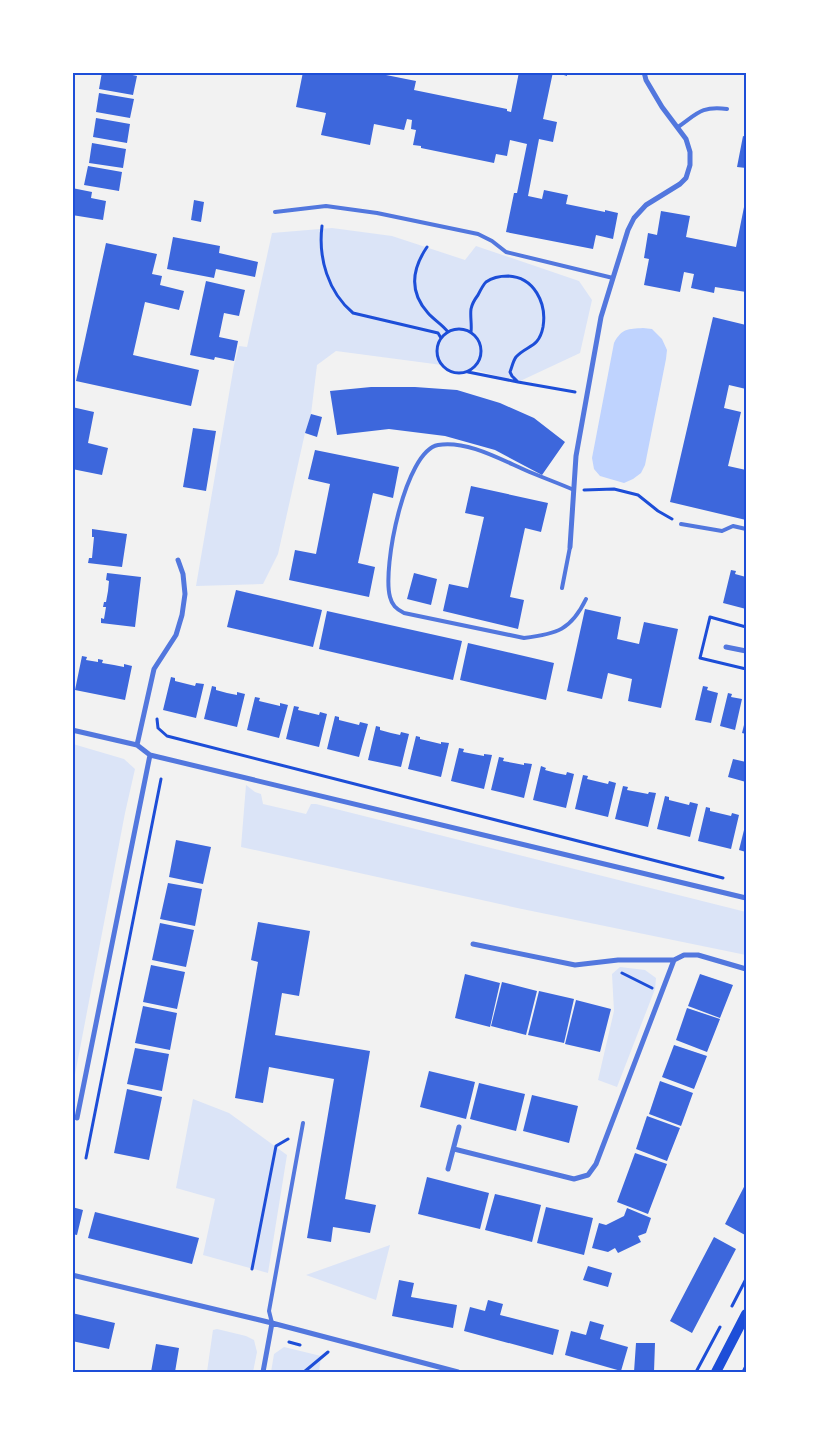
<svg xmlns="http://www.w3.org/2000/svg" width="819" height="1445" viewBox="0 0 819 1445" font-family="'IBM Plex Serif',serif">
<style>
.green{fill:#dbe4f7}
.water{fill:#bfd3fe}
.building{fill:#3d67dc}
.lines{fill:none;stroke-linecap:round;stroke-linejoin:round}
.path{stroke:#1d4ed8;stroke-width:3}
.service{stroke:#5277de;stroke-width:4}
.minor{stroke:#5277de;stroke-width:5}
.secondary{stroke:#1d4ed8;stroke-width:10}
.neatline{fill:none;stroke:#1d4ed8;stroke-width:2}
</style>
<rect width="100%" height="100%" fill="#f2f2f2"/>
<path class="green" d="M332 228 392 236 465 260 476 246 579 281 592 300 580 353 518 382 472 369 458 373 448 370 442 365 336 351 317 365 311 414 305 433 278 554 263 584 196 586 234 365 239 346 247 347 272 233Z
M73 744 124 759 135 769 125 813 73 1085Z
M246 785 255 792 261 794 263 804 306 814 311 804H316L746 912V955L522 909 241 847Z
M620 967 645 970 656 978 655 989 617 1087 598 1080 614 1011 612 974Z
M193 1099 229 1113 287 1155 268 1273 203 1255 215 1199 176 1188Z
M390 1245 376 1300 306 1275Z
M217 1329 246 1336 254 1340 257 1352 253 1372H207L213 1330Z
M284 1347 321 1356 319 1372H271L274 1354Z"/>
<path class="water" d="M643 328 652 329 662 339 667 350 666 359 645 465 641 473 633 479 624 483 600 476 594 469 592 458 614 343C622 328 628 329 643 328Z"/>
<path class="building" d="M102 72H119L137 76 133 95 99 89Z
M303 72H386V75L416 81 414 90 507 109V111L511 112 519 72H553L543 119 557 122 553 142 539 139 528 196 542 199 544 190 568 195 566 204 605 212V210L618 213 613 239 596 235 593 249 506 232 514 193H517L527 144 510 140 507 156 496 154 494 163 421 148V146L413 145 416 130 411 129 412 120 407 119 404 130 374 124 370 145 321 135 326 113 296 107Z
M554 72H567V76Z
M99 93 134 99 130 118 96 112Z
M96 118 130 124 127 143 93 137Z
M743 136 746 137V168L737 167Z
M92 143 126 149 123 168 89 163Z
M88 166 122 172 119 191 84 185Z
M72 188 92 192 91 198 106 201 103 220 72 215Z
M746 197V292L715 287 714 293 691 288 694 274 684 272 680 292 644 285 649 259 644 258 648 233 657 235 661 211 690 216 686 237 736 247Z
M194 200 204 202 201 222 191 220Z
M173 237 220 246 219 253 258 262 255 277 216 269 214 278 167 269Z
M106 243 157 254 152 274 162 276 160 285 184 291 179 310 145 302 133 355 199 370 191 406 76 381Z
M206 281 245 290 239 316 224 313 219 337 238 341 234 361 215 357 214 360 190 355Z
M713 317 746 325V350L745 357H746V389L729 385 724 408 741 412 728 466 746 470V520L670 502Z
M371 387H415L457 390 500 403 534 418 565 442 542 475 495 450 445 436 389 429 337 435 330 391Z
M72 407 94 412 88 443 108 448 102 475 72 469Z
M311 414 322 417 317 437 305 433Z
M193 428 216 431 206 491 183 487Z
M315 450 399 467 393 498 373 493 358 563 375 567 369 597 289 580 295 550 316 554 330 484 308 479Z
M471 486 548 503 541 532 525 528 510 597 524 600 518 629 443 611 449 584 468 588 484 517 465 513Z
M92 529 127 534 122 567 88 563 89 558H92L94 537H92Z
M731 570 736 571 735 574 746 577V609L723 603Z
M107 573 141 577 135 627 101 623V618L104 619 106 607H103L104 602H106L108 591 109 581 106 580Z
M414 573 437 579 431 605 407 599Z
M236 590 322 610 313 647 227 627Z
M585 609 621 617 617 639 639 644 644 622 678 629 661 708 628 701 632 679 608 673 602 699 567 691Z
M327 611 462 641 453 680 319 649Z
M468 643 554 663 546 700 460 680Z
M82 656 87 657 86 660 98 662V659L103 660 102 663 114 665 124 667V664L132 666 125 700 75 690Z
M171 677 175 678V681L195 686 196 683 204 684 196 718 163 710Z
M212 686 216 687V690L227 693 237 695V692L245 694 237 727 204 719Z
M703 686 708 687 707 690 718 693 711 723 695 720Z
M728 693 732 694 731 697 742 699 735 730 720 726Z
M255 697 260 698 259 701 280 706V703L288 705 279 738 247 730Z
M294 706 299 707 298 710 319 715 320 712 327 714 319 747 286 739Z
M335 716 339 717V720L359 725 360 722 368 724 359 757 327 749Z
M746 717V734L742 733Z
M376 726 380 727V730L391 733 400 735 401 732 409 734 401 767 368 760Z
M416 736 420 737V739L441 744V742L449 743 441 777 408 769Z
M459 748 464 749 463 752 484 756V754L492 755 484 789 451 781Z
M499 757 504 758 503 761 524 765V763L532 764 524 798 491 790Z
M733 759 746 762V782L728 777Z
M541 766 546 768 545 770 556 773 566 775 567 772 574 774 566 808 533 800Z
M583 775 588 776 587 779 608 784 609 781 616 783 608 817 575 809Z
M623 786 628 787 627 790 648 794 649 792 656 793 648 827 615 819Z
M665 796 669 797V800L689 805 690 802 698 804 690 837 657 829Z
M706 807 710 808V811L731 816 732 813 739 815 731 849 698 841Z
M746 822V852L739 850Z
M176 840 211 847 203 884 169 877Z
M168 883 202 889 195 926 160 919Z
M258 922 310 931 299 996 282 993 275 1035 370 1051 345 1199 376 1205 370 1233 333 1227 331 1242 307 1238 334 1079 269 1067 263 1103 235 1098 258 962 251 960Z
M160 923 194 930 186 967 152 960Z
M151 965 185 972 177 1009 143 1002Z
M465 974 500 983 490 1027 455 1018Z
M700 974 733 985 720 1018 688 1006Z
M502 982 537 991 526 1035 491 1026Z
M539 991 574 999 564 1043 528 1035Z
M576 1000 611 1009 600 1052 565 1044Z
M143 1006 177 1013 170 1050 135 1043Z
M687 1008 720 1019 707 1052 676 1040Z
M674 1045 707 1056 694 1089 662 1077Z
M135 1048 169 1054 162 1091 127 1084Z
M429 1071 475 1082 466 1119 420 1107Z
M660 1081 693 1093 681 1126 649 1114Z
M479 1083 525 1094 516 1131 470 1119Z
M127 1089 162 1097 149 1160 114 1153Z
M532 1095 578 1106 569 1143 523 1131Z
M647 1116 680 1128 667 1161 636 1149Z
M635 1153 667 1164 648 1214 617 1202Z
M427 1177 489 1193 480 1229 418 1214Z
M746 1183V1231L745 1235 725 1224Z
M495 1194 541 1205 532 1242 485 1230Z
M72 1207 83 1210 77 1235 72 1234Z
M546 1207 593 1218 584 1255 537 1243Z
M627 1208 651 1218 646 1233 638 1236 641 1242 618 1253 615 1248 608 1252 592 1248 599 1223 606 1225 624 1216Z
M95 1212 199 1238 192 1264 88 1238Z
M714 1237 736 1249 692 1333 670 1321Z
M588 1266 612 1273 608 1287 583 1280Z
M399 1280 414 1283 411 1297 457 1305 453 1328 392 1316Z
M488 1300 503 1304 500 1315 559 1330 553 1355 464 1331 470 1307 485 1311Z
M72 1313 115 1323 109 1349 72 1341Z
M590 1321 604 1325 600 1339 628 1347 621 1371 565 1355 571 1331 586 1335Z
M636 1343H655L654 1372H634Z
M156 1344 179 1348 175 1372H151Z"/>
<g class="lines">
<path class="path" d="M322 226C318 258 328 292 353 313L438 333 441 338
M427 247C412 269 409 292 428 313 434 320 442 324 448 332
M437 351a22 22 0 1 1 44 0a22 22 0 1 1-44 0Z
M471 332C472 325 470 316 471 309 472 304 475 299 478 295 480 291 483 285 486 282 493 277 501 276 508 276 534 277 547 303 543 327 539 348 527 345 516 357 513 361 512 367 510 372L512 376 518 382 575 392
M468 372 518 382
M584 490 614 489 638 495 658 511 672 519
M746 630V627L710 617 700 658 746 669
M157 719 158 728 167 736 723 878
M622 973 652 988
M86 1158 161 779
M252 1269 276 1146 288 1139
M732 1306 746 1279
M289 1342 300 1345
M304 1372 328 1352
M696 1372 720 1327
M743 1372 746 1366"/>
<path class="service" d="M678 127C698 113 701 106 727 109
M275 212 326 206 377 213 478 234 492 241 506 252 613 278
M574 490C558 483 541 477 525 470 500 459 466 440 438 445 405 451 382 568 390 597 392 605 396 609 404 613L524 638C557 634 571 630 586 599
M681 524 722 531 733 526 746 529
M562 588 570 547
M272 1323 269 1311 303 1123"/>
<path class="minor" d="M570 547 576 456 601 317 613 278 628 230 634 218 646 205 680 184 686 178 690 165V152L686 139 662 107 646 80 644 72
M726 647 746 651
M72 730 137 745 150 755 746 898
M137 745 154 669 176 635 182 615 185 594 183 574 178 560
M473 944 575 965 618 960H674
M77 1118 150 755
M454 1149 574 1179 588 1175 596 1164 674 960 684 955H698L746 969
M448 1169 459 1127
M72 1275 272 1323 458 1372
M263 1372 272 1323"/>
<path class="secondary" d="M716 1372 746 1314"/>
</g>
<rect width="819" height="1445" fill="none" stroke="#ffffff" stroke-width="148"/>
<rect x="74" y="74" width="671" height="1297" class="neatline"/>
</svg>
